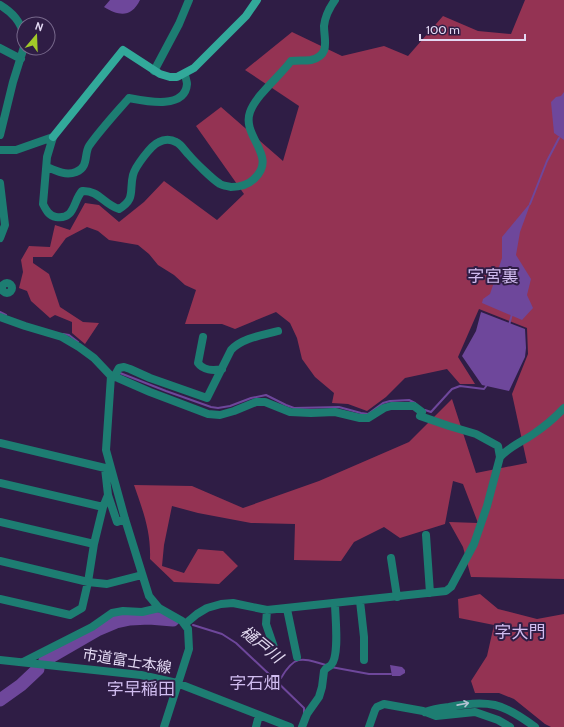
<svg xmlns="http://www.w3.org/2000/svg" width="564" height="727" viewBox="0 0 564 727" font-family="Cabin,'Noto Sans JP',sans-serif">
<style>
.forest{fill:#943353}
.water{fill:#6e479b}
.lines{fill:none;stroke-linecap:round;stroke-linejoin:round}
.stream{stroke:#6e479b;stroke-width:2}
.river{stroke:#6e479b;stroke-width:13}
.street{stroke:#1d7d72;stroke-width:8}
.secondary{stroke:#32a99a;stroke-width:8}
.oneway{stroke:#b2c2d3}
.labels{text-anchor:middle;stroke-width:4;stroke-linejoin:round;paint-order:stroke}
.street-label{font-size:15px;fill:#e3d9f3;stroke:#2f1d45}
.water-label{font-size:16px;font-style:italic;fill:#e2d9f0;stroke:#2f1d45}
.quarter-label{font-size:17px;fill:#d0bcef;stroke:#2f1d45}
</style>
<rect width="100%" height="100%" fill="#2f1d45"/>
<path class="forest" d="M525 0H564V579L471 577 463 547 449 522 478 523 463 484 453 481 445 524 400 538 384 527 354 542 341 561 294 560 295 524 251 523 198 513 172 506 164 545 162 566 184 573 198 549 223 551 238 566 219 584 174 582 150 559C151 531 143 511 134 485L192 486 243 508 319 481 409 442 452 399 476 473 527 463 512 394 528 354 527 328 479 309 458 357 475 384H460L447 369 405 378 386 397 367 411 348 404 332 403 334 393 315 377 302 359 297 338 290 323 276 312 235 329 222 324H185L196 290 185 285 174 275 158 265 149 254 138 245 109 240 98 231 87 227 66 238 52 257H33V263L49 274 60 307 83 322 99 323 85 344 72 333V322L55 315 50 318 31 301 27 291 19 288 23 272 21 260 29 246 50 247 55 225 70 230 85 203 99 205 119 222 144 202 164 181 217 220 244 194 196 126 221 107 283 161 299 106 245 70 292 32 342 56 384 46 408 56 443 16 478 31 511 34Z
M480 594 498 609 537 619 564 614V727H551L545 724 514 699 499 693H475L471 681 487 656 494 625 459 618 458 599Z"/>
<path class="water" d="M110 0H140C131 18 119 16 104 7Z
M564 92V140L554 133 551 102 556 97 561 96Z
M531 202 520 232 516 255 531 279 527 295 533 308 522 320 482 303 483 299 490 294 502 258V237Z
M481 312 525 329 526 348 525 357 509 391 482 385 462 356 476 331Z
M390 665 402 667 405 670V673L400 676H392Z"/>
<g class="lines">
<path class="stream" d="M530 204 547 161 559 138
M0 312 6 315
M509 325 512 314
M63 334 69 335 78 342
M120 373 166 391 211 407 218 408 230 406 251 398 266 395 286 405 294 408 339 407 361 413 368 414 383 403 390 401 409 400 415 403
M425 410 431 412 452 389 460 386 484 389 487 385
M193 625 222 634 236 643 270 675 281 678C295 654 302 658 326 665
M331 667 369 674H391
M271 676 304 708V713"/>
<path class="river" d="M45 660 97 630 116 622 130 619 149 618 173 620
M0 700 21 685 38 669"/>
<path class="street" d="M0 5C13 13 20 21 24 35
M0 48 21 59
M154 71 179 24 189 0
M0 135 13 82 24 47
M53 137 47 157 43 204C46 210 49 216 56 217 75 220 73 201 82 191 99 190 103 204 119 209 136 199 129 191 133 175 135 167 151 145 159 142 164 139 171 139 176 142 181 144 185 151 189 155 195 162 212 179 220 184 223 186 228 186 231 187 239 187 248 185 254 179 279 156 241 137 250 112 256 95 280 76 291 61 298 60 305 61 311 60 331 55 324 40 324 26 325 17 330 7 335 0
M0 150H16L53 137
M47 167C56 171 66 176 76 172 89 167 84 154 89 146 101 129 116 113 129 98 145 101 185 110 187 84 187 81 185 77 185 74
M0 183 5 225 0 238
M2 288a5 5 0 1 1 10 0a5 5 0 1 1-10 0Z
M0 317 25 326 62 337 79 347 94 358 111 376 118 378 150 392 208 414 220 415 234 411 256 402H265L290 412 311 413 335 412 360 418H368L384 408 391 406H414L422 412 420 416 449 426 476 434 498 446 500 457
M203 337 198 363C203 370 213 371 222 369
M111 376 106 450 125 519 149 596 159 608 182 621 188 629 189 649 164 727
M114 377 119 368 124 367 130 369 150 378 207 398 231 350C242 338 263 335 278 331
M0 443 105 468 108 495 103 507 94 544 88 582 82 608 70 615 0 599
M0 483 103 507
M108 495 117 522 125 519
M0 522 94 544
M426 535 430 593
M391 558 397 597
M0 561 88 582 107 584 142 575
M360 601 364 637V660
M287 609 297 657
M267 610 266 624 276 653
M185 624 197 614 207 608 221 604 233 603 267 610 446 591 451 587 474 544 487 506 500 457C509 447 521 442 532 435 544 427 554 419 564 408
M0 660 141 675 177 683 290 727
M23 662 92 627 112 613 123 611 142 612 159 608
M425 712C433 709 441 708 449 707 488 699 503 703 535 727
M256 727 259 715
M302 727 307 714 319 697 322 687 324 671C326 667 329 667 331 665 340 656 335 616 335 603
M369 727 375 710 377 707 384 704 423 711 436 716 475 712 498 720 510 727"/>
<path class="secondary" d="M53 137 123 50 160 74 170 77H177L194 68 246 16 257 0"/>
</g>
<defs><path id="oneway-shaft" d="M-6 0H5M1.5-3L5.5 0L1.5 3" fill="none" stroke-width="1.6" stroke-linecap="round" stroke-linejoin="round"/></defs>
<use class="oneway" href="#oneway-shaft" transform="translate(463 704) rotate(-11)"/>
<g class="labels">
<g class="street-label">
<text transform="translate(127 661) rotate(9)" y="5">市道富士本線</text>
</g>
<g class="water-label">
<text transform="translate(262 644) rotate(39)" y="6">樋戸川</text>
</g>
<g class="quarter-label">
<text x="493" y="282">字宮裏</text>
<text x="520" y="638">字大門</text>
<text x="255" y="689">字石畑</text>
<text x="141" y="695">字早稲田</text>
</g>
</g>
<g transform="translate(36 36) rotate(19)"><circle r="19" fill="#2f1d45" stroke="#77688b"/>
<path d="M0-3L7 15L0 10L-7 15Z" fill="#a2c929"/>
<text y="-6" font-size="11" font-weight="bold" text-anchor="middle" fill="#e3d9f3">N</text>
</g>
<path d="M420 34v6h105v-6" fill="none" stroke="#e3d9f3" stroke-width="2"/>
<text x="426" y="34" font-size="12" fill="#e3d9f3" stroke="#2f1d45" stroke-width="3" paint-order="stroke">100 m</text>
</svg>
